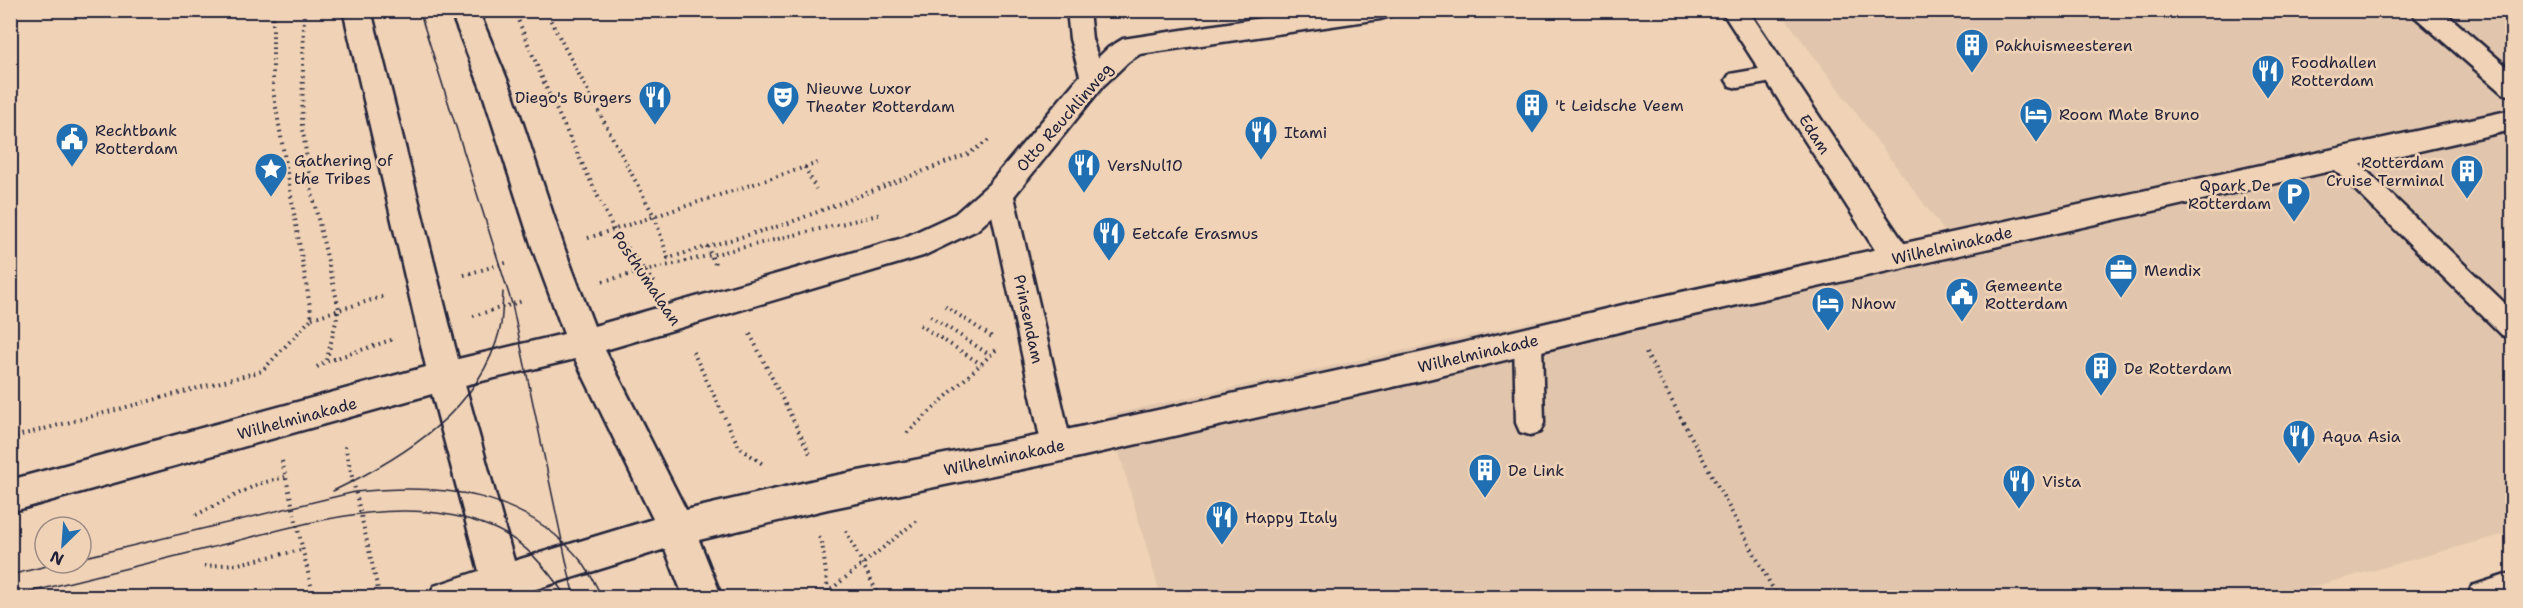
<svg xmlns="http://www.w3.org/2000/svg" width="2523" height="608" viewBox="0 0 2523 608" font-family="'Shantell Sans',sans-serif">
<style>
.built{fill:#e1c6ad}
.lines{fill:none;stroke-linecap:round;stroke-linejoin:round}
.lane-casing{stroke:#22223b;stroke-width:5}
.street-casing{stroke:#22223b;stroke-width:5}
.secondary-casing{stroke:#22223b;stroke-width:5}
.path{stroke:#22223b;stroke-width:4;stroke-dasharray:1.5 4.5;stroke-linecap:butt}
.lane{fill:#f0d3b6;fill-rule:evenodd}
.street{fill:#f0d3b6;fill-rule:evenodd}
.secondary{fill:#f0d3b6;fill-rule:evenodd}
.tram{stroke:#22223b;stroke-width:1.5}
.labels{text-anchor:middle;stroke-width:5;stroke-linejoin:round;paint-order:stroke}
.poi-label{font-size:16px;fill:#22223b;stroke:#f0d3b6;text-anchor:start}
.street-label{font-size:16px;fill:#22223b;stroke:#f0d3b6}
</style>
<rect width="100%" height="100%" fill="#f0d3b6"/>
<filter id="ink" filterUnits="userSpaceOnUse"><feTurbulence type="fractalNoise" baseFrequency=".0167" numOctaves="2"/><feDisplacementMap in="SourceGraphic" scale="12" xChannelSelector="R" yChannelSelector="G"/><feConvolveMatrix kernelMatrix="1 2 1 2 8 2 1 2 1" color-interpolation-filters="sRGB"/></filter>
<g filter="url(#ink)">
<path class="built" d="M1780 11H2512V532L2276 597H1161L1108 415 1945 232Z"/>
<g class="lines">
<g class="lane-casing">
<path id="lane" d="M1067 10H1089L1092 39 1105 79 1101 85 1093 87 1085 85 1081 79 1070 39Z
M1776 66 1784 68 1788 74 1784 80 1738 88 1730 86 1726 80 1730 74Z
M2339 150 2348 153 2512 310V338L2502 335 2330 165 2327 159 2330 153Z
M1000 183 1009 185 1013 192 1072 447 1067 456 1057 459 1047 456 1042 447 987 192 991 185Z
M1528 330 1538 333 1542 341 1544 423 1540 432 1530 435 1520 432 1516 423 1514 341 1518 333Z"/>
</g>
<g class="street-casing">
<path id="street" d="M1721 10H1748L1908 249 1913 258 1908 267 1897 270 1886 267Z
M2411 10H2442L2512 71V96L2502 93 2414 16Z
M2512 573V598H2467L2472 586Z"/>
</g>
<g class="secondary-casing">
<path id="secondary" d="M343 10H371L458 359 564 334 533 250 482 91 450 10H478L512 91 565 250 594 326 903 238 955 214 989 184 1083 72 1108 48 1123 39 1313 10H1393L1390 16 1380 19 1140 54 1128 62 1103 86 1011 200 977 230 923 256 605 350 686 510 828 477 1057 432 1424 352 1627 304 2512 110V130L1627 330 1424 380 1057 462 828 509 699 540 722 598H684L665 549 523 593 524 598H429L434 586 479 571 432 394 10 512V480L426 367ZM575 359 653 519 514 561 465 385Z"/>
</g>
<path class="path" d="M304 10 302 125 312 193 339 309 326 363
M514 10 548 92 614 230 654 283
M545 10 655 218 668 258 786 224 968 154 989 140
M805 167 816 189
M588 238 821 162
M707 246 716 266
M464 275 509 262
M603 281 882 214
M945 306 992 337
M473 316 523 301
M930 316 990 355
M312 318 385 296
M920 325 981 364
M750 334 810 454
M693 352 739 447 764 465
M1646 353 1778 598
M317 367 325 362 394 339
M907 433 996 350
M10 438 262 371 312 318 273 90V10
M345 446 380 598
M282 461 314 598
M196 515 258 484 285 477
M846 531 880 598
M819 537 822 542 829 598
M204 566 238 564 301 550
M809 598 829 591 920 518"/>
<use href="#lane" class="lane"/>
<use href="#street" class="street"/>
<use href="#secondary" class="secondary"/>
<path class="tram" d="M419 10 512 304 574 598
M333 491C404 457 480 410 500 329 503 317 502 304 503 292
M81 558 355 492C442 483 523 490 582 562 590 573 596 586 603 598
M10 575 59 563
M10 597C75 581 140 565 205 549 296 527 400 489 491 527 525 541 547 569 567 598"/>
</g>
</g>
<defs>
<g id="building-pin" transform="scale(1.725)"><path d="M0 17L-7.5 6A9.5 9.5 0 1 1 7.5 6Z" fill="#1f6fb2" stroke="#f0d3b6"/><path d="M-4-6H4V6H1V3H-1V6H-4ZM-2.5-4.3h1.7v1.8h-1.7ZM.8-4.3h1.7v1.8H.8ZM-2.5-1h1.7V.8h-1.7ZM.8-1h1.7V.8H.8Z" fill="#fff"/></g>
<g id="restaurant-pin" transform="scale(1.725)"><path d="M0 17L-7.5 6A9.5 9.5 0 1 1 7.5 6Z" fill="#1f6fb2" stroke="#f0d3b6"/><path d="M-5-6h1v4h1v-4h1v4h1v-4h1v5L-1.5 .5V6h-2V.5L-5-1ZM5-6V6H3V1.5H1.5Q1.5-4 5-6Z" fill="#fff"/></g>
<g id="theatre-pin" transform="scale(1.725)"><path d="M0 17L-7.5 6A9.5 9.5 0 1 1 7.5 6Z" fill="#1f6fb2" stroke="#f0d3b6"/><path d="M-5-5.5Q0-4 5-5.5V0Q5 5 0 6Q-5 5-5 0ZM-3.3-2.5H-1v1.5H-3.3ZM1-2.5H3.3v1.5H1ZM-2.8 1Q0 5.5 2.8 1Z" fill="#fff"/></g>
<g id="hotel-pin" transform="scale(1.725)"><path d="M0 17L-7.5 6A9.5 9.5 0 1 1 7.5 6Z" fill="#1f6fb2" stroke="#f0d3b6"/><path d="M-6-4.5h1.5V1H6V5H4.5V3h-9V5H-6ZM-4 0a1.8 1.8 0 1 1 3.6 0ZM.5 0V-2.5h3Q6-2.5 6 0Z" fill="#fff"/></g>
<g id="civic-pin" transform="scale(1.725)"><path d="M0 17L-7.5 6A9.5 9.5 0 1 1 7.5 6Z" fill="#1f6fb2" stroke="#f0d3b6"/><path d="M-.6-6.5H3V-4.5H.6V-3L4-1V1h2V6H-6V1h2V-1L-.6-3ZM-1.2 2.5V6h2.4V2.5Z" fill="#fff"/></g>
<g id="sight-pin" transform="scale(1.725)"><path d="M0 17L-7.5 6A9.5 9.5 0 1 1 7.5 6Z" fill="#1f6fb2" stroke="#f0d3b6"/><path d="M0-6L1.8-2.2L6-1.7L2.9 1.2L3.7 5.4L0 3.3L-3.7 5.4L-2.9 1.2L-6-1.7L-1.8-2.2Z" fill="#fff"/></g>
<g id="parking-pin" transform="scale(1.725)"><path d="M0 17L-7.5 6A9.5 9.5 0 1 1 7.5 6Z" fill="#1f6fb2" stroke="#f0d3b6"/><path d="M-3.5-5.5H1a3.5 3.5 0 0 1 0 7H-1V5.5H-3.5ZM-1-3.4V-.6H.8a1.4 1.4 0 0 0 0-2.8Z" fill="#fff"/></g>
<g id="office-pin" transform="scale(1.725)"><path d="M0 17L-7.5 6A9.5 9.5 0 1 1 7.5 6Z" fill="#1f6fb2" stroke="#f0d3b6"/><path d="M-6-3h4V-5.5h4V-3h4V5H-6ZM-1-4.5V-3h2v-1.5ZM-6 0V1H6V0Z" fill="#fff"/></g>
</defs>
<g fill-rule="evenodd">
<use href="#building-pin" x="1972" y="45"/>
<use href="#restaurant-pin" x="2268" y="71"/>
<use href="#restaurant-pin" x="655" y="97"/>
<use href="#theatre-pin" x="783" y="97"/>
<use href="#building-pin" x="1532" y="105"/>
<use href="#hotel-pin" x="2036" y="114"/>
<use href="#restaurant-pin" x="1261" y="132"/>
<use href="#civic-pin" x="72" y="139"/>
<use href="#restaurant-pin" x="1084" y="165"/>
<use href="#sight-pin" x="271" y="169"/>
<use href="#building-pin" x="2467" y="171"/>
<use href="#parking-pin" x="2294" y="194"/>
<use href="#restaurant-pin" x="1109" y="233"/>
<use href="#office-pin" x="2121" y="270"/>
<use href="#civic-pin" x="1962" y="294"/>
<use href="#hotel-pin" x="1828" y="303"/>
<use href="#building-pin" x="2101" y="368"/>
<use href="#restaurant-pin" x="2299" y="436"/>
<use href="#building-pin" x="1485" y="470"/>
<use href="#restaurant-pin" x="2019" y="481"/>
<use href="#restaurant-pin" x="1222" y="517"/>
</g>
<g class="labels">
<g class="poi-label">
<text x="1995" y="51">Pakhuismeesteren</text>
<text x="2291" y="68">Foodhallen<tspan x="2291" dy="18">Rotterdam</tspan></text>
<text x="806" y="94">Nieuwe Luxor<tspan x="806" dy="18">Theater Rotterdam</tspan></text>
<text x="632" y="103" text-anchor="end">Diego's Burgers</text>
<text x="1555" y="111">'t Leidsche Veem</text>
<text x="2059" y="120">Room Mate Bruno</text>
<text x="95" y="136">Rechtbank<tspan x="95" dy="18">Rotterdam</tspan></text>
<text x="1284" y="138">Itami</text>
<text x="294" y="166">Gathering of<tspan x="294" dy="18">the Tribes</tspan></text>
<text x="2444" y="168" text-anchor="end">Rotterdam<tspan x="2444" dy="18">Cruise Terminal</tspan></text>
<text x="1107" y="171">VersNul10</text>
<text x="2271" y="191" text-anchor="end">Qpark De<tspan x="2271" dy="18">Rotterdam</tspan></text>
<text x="1132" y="239">Eetcafe Erasmus</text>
<text x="2144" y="276">Mendix</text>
<text x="1985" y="291">Gemeente<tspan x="1985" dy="18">Rotterdam</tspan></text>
<text x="1851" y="309">Nhow</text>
<text x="2124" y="374">De Rotterdam</text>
<text x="2322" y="442">Aqua Asia</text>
<text x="1508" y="476">De Link</text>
<text x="2042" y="487">Vista</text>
<text x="1245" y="523">Happy Italy</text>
</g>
<g class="street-label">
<text transform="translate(1064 117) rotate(-49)" y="6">Otto Reuchlinweg</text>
<text transform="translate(1815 134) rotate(57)" y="6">Edam</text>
<text transform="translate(1952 245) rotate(-13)" y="6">Wilhelminakade</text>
<text transform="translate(647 278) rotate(56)" y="6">Posthumalaan</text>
<text transform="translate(1029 319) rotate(78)" y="6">Prinsendam</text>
<text transform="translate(1478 353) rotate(-13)" y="6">Wilhelminakade</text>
<text transform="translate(297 418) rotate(-15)" y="6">Wilhelminakade</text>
<text transform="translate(1004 457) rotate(-12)" y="6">Wilhelminakade</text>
</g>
</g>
<rect width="2523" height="608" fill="none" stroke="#f0d3b6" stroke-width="36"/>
<rect x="18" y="18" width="2487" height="572" fill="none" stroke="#22223b" stroke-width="2" filter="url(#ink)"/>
<g transform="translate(63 545) rotate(205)"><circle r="28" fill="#f0d3b6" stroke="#9e8c85" stroke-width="1.5"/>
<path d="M0-4.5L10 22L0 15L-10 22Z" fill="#1f6fb2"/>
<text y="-9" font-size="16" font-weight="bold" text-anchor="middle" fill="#22223b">N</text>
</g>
</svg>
